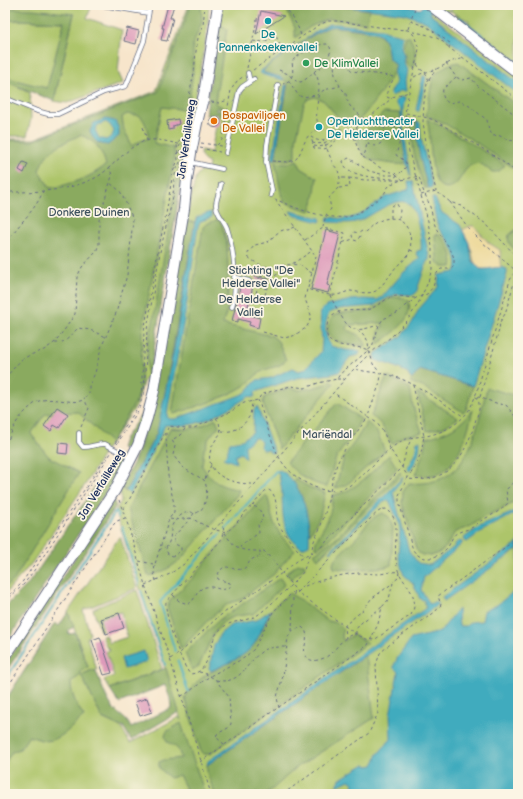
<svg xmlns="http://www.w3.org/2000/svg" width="523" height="799" viewBox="0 0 523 799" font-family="'Balsamiq Sans',sans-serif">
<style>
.green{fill:#adc56b;stroke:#647a64}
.forest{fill:#8aaa5f;stroke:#526c5e;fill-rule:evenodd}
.sand{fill:#eeda9e;stroke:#84847e}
.water{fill:#3fabbe;stroke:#2d6d8e;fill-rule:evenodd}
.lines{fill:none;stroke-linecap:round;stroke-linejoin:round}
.stream{stroke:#3fabbe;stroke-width:2}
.building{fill:#da92b6}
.service-casing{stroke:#686f84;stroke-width:5.5}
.tertiary-casing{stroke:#686f84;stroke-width:12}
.path{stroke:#686f84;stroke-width:1;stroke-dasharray:3 3;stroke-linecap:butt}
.service{stroke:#fff;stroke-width:4}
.tertiary{stroke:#fff;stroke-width:10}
.culture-dot{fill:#0f9aa8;stroke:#fcf5e5;stroke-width:1.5}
.leisure-dot{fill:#2e9e5b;stroke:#fcf5e5;stroke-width:1.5}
.food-dot{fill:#e8710a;stroke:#fcf5e5;stroke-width:1.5}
.labels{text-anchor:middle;stroke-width:3.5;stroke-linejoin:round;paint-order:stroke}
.culture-label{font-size:11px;fill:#0d838f;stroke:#fcf5e5}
.leisure-label{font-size:11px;fill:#27864d;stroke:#fcf5e5;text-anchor:start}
.food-label{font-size:11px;fill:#c56008;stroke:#fcf5e5;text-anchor:start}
.street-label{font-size:11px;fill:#1b2f5e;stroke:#fcf5e5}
.park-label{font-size:11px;fill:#405461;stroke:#fcf5e5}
</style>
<rect width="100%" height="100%" fill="#fcf5e5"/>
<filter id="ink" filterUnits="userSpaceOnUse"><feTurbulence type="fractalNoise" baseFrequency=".025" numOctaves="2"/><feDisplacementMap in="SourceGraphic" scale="8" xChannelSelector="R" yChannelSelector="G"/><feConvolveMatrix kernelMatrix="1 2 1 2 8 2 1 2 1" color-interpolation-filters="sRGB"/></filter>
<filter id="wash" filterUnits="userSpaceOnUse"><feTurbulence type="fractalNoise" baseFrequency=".012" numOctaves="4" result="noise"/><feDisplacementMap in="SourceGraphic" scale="16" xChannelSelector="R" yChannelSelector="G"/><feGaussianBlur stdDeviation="0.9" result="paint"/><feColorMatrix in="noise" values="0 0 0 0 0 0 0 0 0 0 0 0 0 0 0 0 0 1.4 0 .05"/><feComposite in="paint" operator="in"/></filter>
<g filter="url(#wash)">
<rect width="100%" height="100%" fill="#f7e5cb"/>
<path class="green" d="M5 5H92L87 18 122 30 118 72 123 83 67 103 54 101 74 14 5 8Z
M189 5H209C208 37 201 68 195 99 193 111 188 124 190 136L148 374 143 383 137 405 106 449 87 482 32 563 5 594V139H34L156 91Z
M222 5H362L419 15 518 90V794H5V701L55 623 88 667 68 612 120 536 137 588 83 610 90 634 87 638 97 670H92L82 675 102 718 121 727 130 743 179 717 181 720 121 529 116 510 121 501 120 495V488L126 492 197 217 195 222 186 221 195 180C197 173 201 170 208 170L209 163C203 161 200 157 201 150L211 152 220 106 216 104 215 101 226 29 220 24Z
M440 5H443L451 11 452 5 477 6 478 5H518V62L468 24 469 21 455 14 459 16 458 18 518 65V69L455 18V14L451 11 446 12 439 7Z
M431 11 518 76V83L431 15Z
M18 20 65 22 47 89 15 80 5 76V21Z
M5 81 30 92 31 119 27 136H5Z
M137 590 162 669 110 689 104 680 114 676 106 651 110 650 109 648H107L102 636 106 635 109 643 127 637 121 612 100 618 103 630 100 631 93 609Z"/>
<path class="forest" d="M191 5H201L202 22 193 44V72L188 110 162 107 154 143 174 148V161L142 332 141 383 135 403 111 443 78 412 45 414 31 434 49 457 79 473 14 580 5 588V140L32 141 158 92ZM127 114C131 115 134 115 137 115 146 117 147 131 149 138L138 142 131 146 128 137 124 130 122 117ZM106 119 119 136 99 144 90 131ZM80 135C95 140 102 150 106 165 88 179 72 184 50 188L39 171C45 149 62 144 80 135Z
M288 5H335L369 10 367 23 328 19 310 27 295 38V28L287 11Z
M5 8 33 9 74 14 54 101 5 81V76L15 80 47 88 64 22 18 20 5 21Z
M220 24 227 29 215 101 216 104 223 107 224 109 216 108V111L223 112 219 116 217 114 206 115 209 89Z
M333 26 376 32C386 37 388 48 389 59L396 65C395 75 370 108 362 117 358 121 352 125 346 126L344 124 324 101 315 97 308 99 304 104 296 140V154L294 158 287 160 275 159 288 83 280 77 263 72V71C270 61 321 28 333 26Z
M406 36H409C416 50 417 52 413 67L411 68C402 63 407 55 403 46Z
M458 62 518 106V171L474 141 440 121 426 116 433 76 447 65Z
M384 112 401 113V126L407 160 404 164C398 165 393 164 387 163 366 161 362 156 357 136L368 129Z
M427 119C454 132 480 148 505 165 490 184 487 159 474 164 463 167 462 181 453 186 447 190 438 187 436 180 429 161 432 139 427 119Z
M412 121 417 122 420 153 428 188H424L414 154 410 122Z
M183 141 187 142 147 394V346L153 322Z
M297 160 301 168 317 178C315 188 315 202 310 211L296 207 283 201 284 199 282 198 275 162 288 163Z
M219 219 222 225 227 244 228 267V306L223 324 272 336 278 341 286 360C280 368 269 367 261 372 255 375 251 382 244 386 223 399 198 406 174 414L172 412 203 227 206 224Z
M186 221 195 222 161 416 157 433 126 491 120 488 140 450Z
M518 228V253C512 247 506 243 509 235Z
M437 234C447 238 455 257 452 267H443L437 262C437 253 435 244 435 235Z
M392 297 404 298 409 301C413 321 392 334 378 344L379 330 383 327 382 323 348 325 347 330C356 333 364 337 366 346 348 344 314 344 333 316 344 311 354 313 366 311 375 310 383 302 392 297Z
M419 369 473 386 466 410 463 412 425 388 410 382Z
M387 376 410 388 413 406 422 432 402 437 392 444C386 433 382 422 371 416Z
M330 380 334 383 279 449 266 413 263 402 265 397 289 388 300 390 312 388 326 384Z
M487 388 518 396V501L484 517 471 526 455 532 446 547 439 553 430 556 422 555 419 553 416 549 402 503 403 492 409 483C470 488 475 433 487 388Z
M417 392 458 418 444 427 427 431Z
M337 403 361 419 352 435 336 458 327 487C311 483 296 475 287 462Z
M145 404 138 436 129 451 121 448 124 439 141 415Z
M473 410C468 431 459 466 437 474 430 477 422 475 415 475L423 454 426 438C447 433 459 427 473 410Z
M216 419 219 426 209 438 204 450 202 466C214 484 219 485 239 490L237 495 183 557C174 566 162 573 149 576L148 575 128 509 168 433 170 428C192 430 195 429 216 419Z
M367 422 377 432 385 451 350 482 344 486 335 488 345 455 356 440Z
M118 455 123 458V460L119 468 121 470 5 644V607L27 585 38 570 115 457Z
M389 455 397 468 326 542 318 548 315 547C315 539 324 528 328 519 331 511 332 503 333 495 356 492 373 470 389 455Z
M400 472 401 475 318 559 314 554 334 539Z
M295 479 309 487 325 493 320 516 310 534 305 507 293 482Z
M266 495C270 501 270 510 272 517 276 531 285 541 295 551L285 561 274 574 265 581 240 600 229 603 209 619 181 649 167 607 171 599 192 579 208 559Z
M113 500 116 506 5 673V664Z
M383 513 389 517 393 528 391 565 386 567 351 570 334 568 333 563C338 554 347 547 355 539 363 531 370 516 383 513Z
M298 564H304L305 567 291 579 286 573Z
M280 578 284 584 283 586 253 614 236 616 228 619 222 623 213 635 199 666 192 670 185 653 219 620Z
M289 593C302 600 313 610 325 619 332 624 337 619 343 630L342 637 344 641 353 635 368 643 210 754H204L201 752 185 698C199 669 230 668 250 648 261 638 263 622 271 610 276 604 283 599 289 593Z
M68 612 74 627 68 630 69 634 75 633 88 667 80 672 81 675 92 670 96 671C101 683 105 697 113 708 120 717 126 716 131 728L171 708 170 698 165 685 119 703 110 689 166 668 179 712 131 740 123 726 121 727 102 718 81 675 71 682C71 696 77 705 84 717 72 725 58 745 41 740 37 739 33 737 29 736L20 749 12 752 5 763V701L55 623 59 626Z
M366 655 374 718 296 768 267 794H215L207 773V765Z
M181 723 205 794H174L186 789 179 775 170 778 159 768V762L164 760 181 758C178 747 177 747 167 742L165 736 167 731Z"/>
<path class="sand" d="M470 226H474L489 243 500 250C501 255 499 262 501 267L488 270 480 269C473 262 474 261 472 252 470 245 465 237 462 230Z"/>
<path class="water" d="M335 5H402L420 9 424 5H435L430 12 431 15 518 83V94L426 22 406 14Z
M459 16 518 62V65L458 18Z
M329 24H337L382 29C388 34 396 32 403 36L401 47 404 56 403 61 407 70 405 82 406 91H400L392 96 390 94 396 82 394 74 396 65 389 59C388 51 387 39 380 34 375 30 335 25 329 27 318 30 269 62 263 71L264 73 280 77 284 79 282 80C275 77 265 77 259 72L318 30Z
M423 76H424L426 77 419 111H417L416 110Z
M285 85H287L275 159 272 160Z
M400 97 405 98 403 108V126L411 176C404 165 401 124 401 109 397 105 395 105 396 100Z
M106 119 115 121 119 129V136L108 145C97 144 94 141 90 131L94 123ZM106 122 110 125 114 131 112 136 106 140 99 138 95 130 98 125Z
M417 122H419L420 123 421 138 432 186 431 188H428C423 168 415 144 417 122Z
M408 181H413L429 256V260L427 261 416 293 413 295 397 294 389 297 373 306 339 309 329 313C324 325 324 335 331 346L345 350 360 351 359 355 350 357 339 372 332 374 297 378 255 392V396L252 398 250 396C231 407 208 423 187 425 180 426 172 425 165 425L158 441 130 494 126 491 157 433 174 349 195 222 197 217 211 212 212 217 201 221 198 226 186 309 168 408 167 417 170 419H175L238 396 245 393 257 380 271 378 293 368 299 371 305 369 321 352 322 341 320 315 322 309 329 305 351 300 364 299 377 300 382 297 403 273 420 258 416 254 417 251 421 250C422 238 419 228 416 217 407 181 373 219 355 222 347 224 336 222 327 222L328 217 343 219 351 218 361 214 385 197 407 190 409 188Z
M432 198H435L441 212 460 225 469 243 472 260 480 269C490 270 498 265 507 269V274L473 386 420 370 412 379 410 378 408 373 393 366 375 360V357L376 353 400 337 412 323 419 309 438 287 439 275 455 272C460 262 453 248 447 239 445 236 441 233 439 229 435 220 434 208 432 198Z
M290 211 320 218 321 221 319 222 293 215Z
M257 406 274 452 271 453 268 449 264 450 260 447 261 442 257 438H254L245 446 246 459 241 453 235 456 236 463 223 458 227 454 230 442 242 440 253 432 254 410Z
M417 441H420C420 453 416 461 410 471L407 469 416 450Z
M280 470C303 482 311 521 309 545L302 548C272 529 289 497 277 471Z
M403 477 402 480 393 492 409 551 418 563 430 565 454 547 457 542 462 541V544L424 577 421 590 430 604 436 601 439 604 207 765 208 761 426 608 424 600 420 599 413 583 404 575 402 570 398 555 400 531 399 523 389 500 382 503 331 552 330 551Z
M518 510V512L482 531 467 542 465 541 464 538 479 527Z
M518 543V549L444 601 442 597Z
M518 588V794H351L354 784 349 780 337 786 340 779 365 764 368 766 373 765 376 759 377 755 391 739 390 715 398 672 393 667 398 657 411 639 440 632 458 609 459 626H466L471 622 482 621 484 611 497 605Z
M271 610C265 621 261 633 255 643 245 658 225 664 211 671L209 669 214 646 220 634 231 625 256 620Z
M144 651 147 662 124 669 121 658Z"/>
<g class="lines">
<path class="stream" d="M116 511 118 517
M122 527 139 584
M225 529 276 471H277
M141 591 165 665
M175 651 160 602 220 534
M178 661 188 691
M5 680 116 511"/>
</g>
<g id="blocks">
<path class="building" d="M168 5H174L170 18H173L167 41 161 40 164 28H162Z
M261 11 284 16 256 34Z
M127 28 139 31 136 44 124 41Z
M209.5 122a5.5 5.5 0 1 1 11 0a5.5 5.5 0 1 1-11 0Z
M178 119 179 124 173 126V129L168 130 167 121Z
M23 162 28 164 24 173 19 170Z
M326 230 340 234 327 285 330 286 328 293 311 289Z
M254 276 269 280 267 287 260 285Z
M241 283 253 286 246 314 260 318 258 328 249 325 250 322 238 319V322L232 321Z
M57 407 68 414 59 428 54 425 51 431 44 426Z
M59 443 68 444 67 454 58 453Z
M119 613 124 628 106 634 101 619Z
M100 637 112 673 104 675 92 640Z
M147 698 152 712 140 716 135 702Z"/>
</g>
</g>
<g filter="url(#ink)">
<use href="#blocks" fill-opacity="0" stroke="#686f84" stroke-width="1"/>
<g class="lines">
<g class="service-casing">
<path id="service" d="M102 5 148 13
M248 73 250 82
M5 98 37 111 48 114H58L104 92 126 86 144 41 150 5
M226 153 239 91 242 87 254 79
M190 162 222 169
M221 184C220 191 216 199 216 205 216 213 224 220 227 228 234 250 238 284 232 307
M271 195 272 190 266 162 267 145 278 85
M234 277 249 281
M79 433V442L83 447C90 448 97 443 105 444L131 458"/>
</g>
<g class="tertiary-casing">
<path id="tertiary" d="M430 5 518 73
M203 101 218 5
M5 657 115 490 138 445 147 418 154 391 184 209C187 170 194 132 204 94"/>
</g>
<path class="path" d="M288 5V10C292 19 300 27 301 37
M411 21 427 27 450 43 449 48 465 59 518 100
M408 29 416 5
M274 31 282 50
M413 32C426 34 440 36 449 48
M253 41C263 43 267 41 276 36
M446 63 456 77 462 80 471 78 478 86 518 117
M417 64 420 69 425 72 428 78 424 102 423 122 428 156 436 191
M247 68 258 15
M253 70 319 25 328 21H338L392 29 408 30
M279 70 288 74 296 81 301 82 306 79 316 70 324 65 331 51 330 47 327 44C314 44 301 53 292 61 293 72 295 79 283 84
M314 72C323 83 317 96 317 109 316 116 317 122 319 128
M414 77C421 73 428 72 436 69 445 66 452 59 463 59
M456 77 443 89C442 95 443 100 449 103L459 101 468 105 487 120 489 130 493 136 498 135 508 140 518 141
M429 80 436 69
M289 81 298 95 302 97 317 95 324 90 340 86
M211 102 219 103 228 100
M191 112 189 96 194 73 196 51 198 38 203 26 205 5
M406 113 428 118 434 120 490 153 518 173
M364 122 392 98
M143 127 147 140
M332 130C327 140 321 144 311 137L314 148C323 151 332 148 336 140L332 128
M201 143 222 146
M312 143C322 145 328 143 333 135
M217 145 222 140 231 90 237 81 244 76
M314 146C323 148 329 145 335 137
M200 148 220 152
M363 157 384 170 395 173 397 175
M181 159 179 147 185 137
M272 161 288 162 295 160C302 153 303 142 309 135 323 122 340 133 356 128L369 143
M349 178 365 180H400
M403 180 397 175H385L369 171 349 158 343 161C345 177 379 178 392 179 395 178 406 168 407 165L405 161 396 155C401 138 402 137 391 122L388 121 384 126 386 136 380 144 374 146 367 143 365 153 363 156H362C357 148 352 137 356 128L363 123V118L350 106 347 100 346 94 340 86 335 75 334 65 337 62C350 64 344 62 352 71L390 76 393 77C393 85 385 89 387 97L389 98 409 92
M339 188 350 187 349 178H340
M5 192C36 192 66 192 95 178 113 169 129 142 150 140 161 139 172 143 183 145
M421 195 436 191 450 202 461 206 486 224 518 258
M275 199 312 251 292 264
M450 202 469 229 482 242 515 270
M391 218V208L393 205 397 204 400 210 399 218
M295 227 288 230C280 228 273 237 268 242L255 245 248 253V257C270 275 277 262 299 265 304 266 307 271 312 273
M323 227 326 215 331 209 329 198 338 188 340 178 338 170 333 164 323 139
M305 240 323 228 345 233 330 295C332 301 335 304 337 309 350 332 353 333 378 325
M354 240 357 241 360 236V233
M5 247C14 226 35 213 43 191
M410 250 415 252
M260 276 270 279 263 301 255 299 259 279 263 267
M270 279 290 266
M258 286 267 289
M308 288 316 257 313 252
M415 298C409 298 403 296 397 296 385 297 377 308 366 310 352 312 329 306 327 326 326 330 326 336 329 340 336 348 358 345 368 350L370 353 373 364 381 374C381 385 371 404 368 417L377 423 384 433 390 449 407 475V479L399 495V502L413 550C422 563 437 559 447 548 451 544 451 536 457 533 461 531 465 530 469 529 474 527 478 523 482 520 492 515 501 511 508 503L506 490 518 477
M357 330C365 334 370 341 368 350
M263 332 284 338 293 336 306 328 309 323 311 315 305 299 307 289C317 292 327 296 337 295 342 294 347 291 351 291 358 292 366 294 373 292 379 291 383 283 388 278 391 274 394 269 397 266 402 261 408 258 410 250 414 229 401 211 379 221 373 223 370 228 365 232L362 231 359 233 354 232 352 235 353 239 342 243
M55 343C66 344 71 335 78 328L90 330 106 337
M356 369C368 373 381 372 393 376 418 384 441 402 463 416
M5 378 21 360 30 355 44 350 54 343 65 329 75 314 77 277 82 267 96 252 99 244V219L112 176 110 168
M337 379H344
M413 385 424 436 421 453 414 469 407 479C418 480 428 480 438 476 460 467 470 440 476 419 478 414 480 409 479 404 479 401 477 398 475 396L499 404 506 405 518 420
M144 395 147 330 160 252 173 197 174 179 176 171 180 162
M480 397 499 330 500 322 505 314 516 276 518 274
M258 400C265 418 270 439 279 457 289 477 325 500 347 487 367 475 380 454 400 442 408 437 417 437 426 436 442 433 460 424 469 410 477 396 480 379 485 364 493 336 502 308 510 280L518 267
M216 418 219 422 221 433C193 465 221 485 255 484
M81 427 89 408 84 400
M185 429 180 435 172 440 175 446 173 455 183 468 204 480C209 488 207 510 196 513 192 514 194 512 190 512 184 512 178 517 175 521 169 527 172 535 169 542 168 545 166 547 166 550L168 554 173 556 181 551V547L175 544 173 537 191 518C198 522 222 536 229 530 236 525 242 515 249 508 256 503 262 511 263 519L258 524 259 533 241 545 240 548
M222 431C233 433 243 427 249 417 251 413 251 406 253 401
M115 443 141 402 144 332 158 251 166 214 173 172 178 160 177 144 186 134
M5 444C10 438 11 432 15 425 19 417 32 404 39 401 53 396 74 405 83 400 85 398 87 395 89 393V386L95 373 101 348 116 313 127 275 131 240 133 219 126 203 120 191 110 183
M117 444 141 406
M205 479 211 465
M119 500 129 528 145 585 170 659 211 794
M252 506 266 490H269C279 496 275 512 278 522 284 536 295 546 304 557
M123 509 129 500 165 433
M5 514 7 531 5 538
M170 519 175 520 191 518 194 513
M223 533 221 540 166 602C164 614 181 664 190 674 211 673 208 645 217 633 228 619 242 623 256 616 266 610 296 581 303 572 306 566 306 560 310 555
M159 550 165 547
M312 554C311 542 318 535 321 525 329 505 330 484 337 464 344 448 357 432 368 417L334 393
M139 561 153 564
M156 581 154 573 155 564 169 519 174 512V504L168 476 166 436V432L169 426 186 428H194L230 412 244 403 258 400 261 395 275 390 291 386 305 388 318 383 337 379 340 374 372 347 379 325 383 319 397 313 416 298 427 294 433 287 437 273 441 269H451C462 258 441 238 436 228 433 221 432 212 429 204 428 200 425 195 423 190 421 185 421 180 418 176 408 179 396 180 389 186 386 189 385 194 382 196 375 201 361 212 354 215 333 223 294 208 275 199
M145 585 170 574 184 564 255 484 351 372 368 355 391 337 407 321 418 304 428 282 432 269V247L428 221 409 152 405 118 406 105 419 49 414 35 408 30
M305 586C320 580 342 574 359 573 366 573 373 574 380 574 387 573 392 571 399 572L398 578 393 582
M297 592 369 520C374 516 379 509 386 509 393 512 396 523 396 530 396 544 394 557 398 570 403 585 422 595 411 615L374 640 366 639 356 634 297 592 282 573 297 561 319 549 402 468 406 451 412 437
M173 595 179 601 188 604C196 601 196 588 206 587 215 585 222 594 231 586L230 583 218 579 217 576C225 559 231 572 242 569 247 568 248 563 251 560 254 558 257 557 260 556V551C255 551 249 551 244 550 232 547 223 533 222 522
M5 599 21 584 109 453
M5 602 24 584 35 569 111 453
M292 631 293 598 295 590
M356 634V629L362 622 382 607
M170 659 180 653 218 617 282 573 276 564 264 551H260
M199 672 204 673 215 679 229 697 231 724 228 728 217 734 216 737 225 745
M216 680C242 686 246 661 264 650 270 647 279 647 286 647
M5 691 114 524 117 521 125 518
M181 696 186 694 210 676 244 658 254 649 273 612 294 591
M279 708 277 697 283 676 288 637 292 631 302 627C304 629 305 630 306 632 309 641 299 652 309 659 313 662 319 660 324 658 336 653 341 635 356 634
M200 762 368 645 378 624 382 607 389 599 393 583 371 599 364 609 345 625 346 638
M283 794 369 733 378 713 376 665 380 653 395 640 435 612 441 605 438 596 518 538"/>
<use href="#service" class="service"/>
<use href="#tertiary" class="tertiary"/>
</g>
</g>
<g class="culture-dot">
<circle cx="268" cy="21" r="4"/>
<circle cx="319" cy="127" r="4"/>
</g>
<circle class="leisure-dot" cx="306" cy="63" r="4"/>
<circle class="food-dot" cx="214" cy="121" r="4"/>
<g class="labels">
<g class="culture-label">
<text x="268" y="38">De<tspan x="268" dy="13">Pannenkoekenvallei</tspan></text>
<text x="327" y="125" text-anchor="start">Openluchttheater<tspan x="327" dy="13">De Helderse Vallei</tspan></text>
</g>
<g class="leisure-label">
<text x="314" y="67">De KlimVallei</text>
</g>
<g class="food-label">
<text x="222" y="119">Bospaviljoen<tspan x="222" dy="13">De Vallei</tspan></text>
</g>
<g class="street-label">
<text transform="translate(186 139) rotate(-82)" y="4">Jan Verfailleweg</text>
<text transform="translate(101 484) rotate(-59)" y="4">Jan Verfailleweg</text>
</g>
<g class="park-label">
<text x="89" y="216">Donkere Duinen</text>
<text x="261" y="274">Stichting "De<tspan x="261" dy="13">Helderse Vallei"</tspan></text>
<text x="250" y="303">De Helderse<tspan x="250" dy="13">Vallei</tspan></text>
<text x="327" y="438">Mariëndal</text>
</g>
</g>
<rect width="523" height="799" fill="none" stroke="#fcf5e5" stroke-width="20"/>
</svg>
